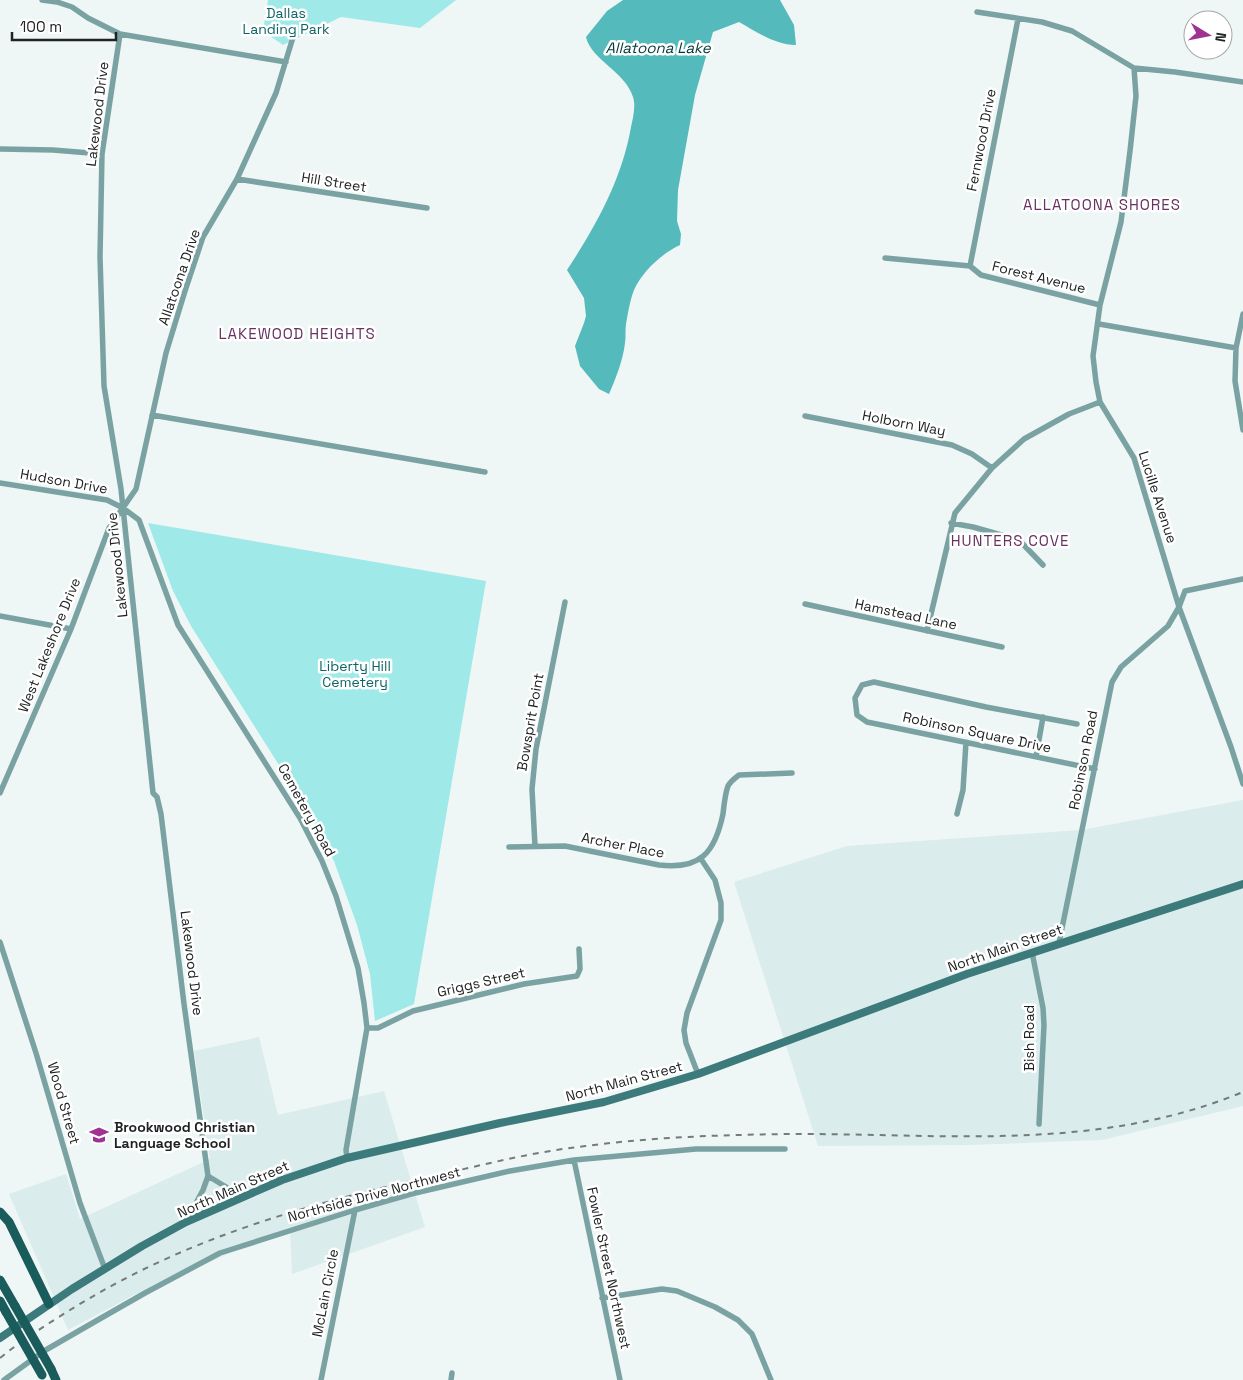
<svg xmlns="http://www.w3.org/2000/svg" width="1243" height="1380" viewBox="0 0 1243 1380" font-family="'Space Grotesk',sans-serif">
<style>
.built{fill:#daeceb}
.green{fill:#9fe9e9}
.water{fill:#55babb}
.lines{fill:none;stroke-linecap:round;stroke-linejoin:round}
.minor{stroke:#7ba2a2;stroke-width:5.5}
.secondary{stroke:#3c7a7b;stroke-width:8}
.primary{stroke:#1a5b5c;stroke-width:9}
.rail{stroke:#757a7a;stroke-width:2;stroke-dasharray:6 6;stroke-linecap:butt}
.primary-bridge{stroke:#1a5b5c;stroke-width:9}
.labels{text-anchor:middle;stroke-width:5;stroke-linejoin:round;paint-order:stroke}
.park-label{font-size:14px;fill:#0e6465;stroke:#fff}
.street-label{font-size:14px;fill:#202323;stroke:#fff}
.poi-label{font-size:14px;font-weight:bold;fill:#202323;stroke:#fff;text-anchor:start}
.water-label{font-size:15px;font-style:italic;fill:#063839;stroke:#fff}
.neighbourhood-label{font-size:15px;letter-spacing:1px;fill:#673160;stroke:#fff}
</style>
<rect width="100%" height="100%" fill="#eef6f6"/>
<path class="built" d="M1243 800V1106L1102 1140 970 1145 818 1146 734 882 847 846 1081 830Z
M259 1037 278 1115 384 1091 425 1227 292 1274 290 1227 136 1294 68 1330 9 1194 66 1174 80 1219 210 1159 194 1051Z"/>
<path class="green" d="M268 0H456L420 28 341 17 283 45 263 31Z
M148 523 486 581 414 1004 375 1021 370 974 357 925 334 861 308 811 191 626 173 591Z"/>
<path class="water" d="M623 0H780L794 25 796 45C775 45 757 32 739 22L713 32 695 95 678 190 677 221 681 234 680 245C661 254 643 271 634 290 630 300 628 313 626 324 625 330 626 337 625 343 623 360 616 378 609 394L599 389 580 366 575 346 584 323 586 316 584 298 567 270C596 226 622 179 631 127 633 118 636 106 633 97 625 71 591 60 586 37L607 11Z"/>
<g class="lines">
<path class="minor" d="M42 0 57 2 72 7 88 18 120 34 286 62
M977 12 1042 22 1072 31 1134 68 1175 72 1243 82
M120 34 102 154 100 257 104 386 121 489 153 793 157 797 161 814 184 1004 208 1176 203 1190 186 1222
M1134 68 1136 96 1130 151 1121 222 1100 305 1093 356 1096 382 1100 402 1134 458 1179 607 1231 747 1243 784
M0 149 53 150 102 154
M237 179 427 208
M885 258 970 266 981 275 1100 305
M970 266 1018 19
M1243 314 1236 348 1235 381 1243 430
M1099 324 1236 348
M152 415 485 472
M805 416 952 445 972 454 992 468
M0 483 107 500 123 508 139 520 178 625 300 818 322 861 336 896 358 968 364 1003 367 1028 346 1150 347 1158
M951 523 973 527 1019 540 1043 565
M805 604 1002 647
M0 616 71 629
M927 631 955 513 992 468 1024 439 1069 414 1100 402
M1077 724 986 707 874 682 862 685 855 698 857 715 867 722 1095 769
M1036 757 1043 717
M0 793 71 629 109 528 136 489 166 353 185 291 203 237 237 179 276 93 294 34
M957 814 963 790 966 742
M535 846 532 789 536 749 565 602
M509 847 565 846 659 865C701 870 715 852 723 814 724 805 725 794 728 786 730 782 735 778 739 775L792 773
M0 942 36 1053 80 1203 105 1269
M1059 943 1112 682 1121 667 1168 626 1179 607 1185 591 1243 579
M1032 952 1043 1008 1044 1025 1039 1124
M367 1028H378L413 1011 524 984 577 976 580 969 579 949
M698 1074 686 1043 684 1030 687 1013 721 920V903L715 880 701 859
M574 1160 620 1380
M208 1176 231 1190 245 1195
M602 1298 662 1289 677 1291 715 1307 738 1320 752 1334 771 1380
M4 1380 44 1351 96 1321 145 1293 220 1253 355 1210 411 1194 510 1171 574 1160 696 1149H785
M321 1380 355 1210
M451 1380 452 1373"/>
<path class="secondary" d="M0 1338 72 1289 142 1246 186 1222 282 1180 347 1158 500 1123 604 1102 698 1074 967 974 1243 884"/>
<path class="primary" d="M0 1212 9 1222 49 1304
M0 1280 15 1306
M0 1301 6 1312
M51 1369 56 1380"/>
<path class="rail" d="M0 1358C22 1340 46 1325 70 1310 179 1242 295 1207 420 1179 475 1167 530 1152 586 1146 653 1137 720 1135 787 1134 942 1133 1095 1153 1243 1092"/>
<path class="primary-bridge" d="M15 1306 51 1369
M6 1312 42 1375"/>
</g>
<defs>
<g id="school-bare" transform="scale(1.5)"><path d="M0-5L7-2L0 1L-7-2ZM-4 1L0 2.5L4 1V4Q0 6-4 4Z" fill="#9f3393" stroke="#fff" stroke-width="2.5" paint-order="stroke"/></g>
</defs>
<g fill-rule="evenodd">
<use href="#school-bare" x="99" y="1135"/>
</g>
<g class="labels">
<g class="park-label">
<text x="286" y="18">Dallas<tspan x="286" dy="16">Landing Park</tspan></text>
<text x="355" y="671">Liberty Hill<tspan x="355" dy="16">Cemetery</tspan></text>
</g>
<g class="street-label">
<text transform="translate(97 114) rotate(-83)" y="5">Lakewood Drive</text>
<text transform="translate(981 140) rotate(-79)" y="5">Fernwood Drive</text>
<text transform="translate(334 182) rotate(9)" y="5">Hill Street</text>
<text transform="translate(179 277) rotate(-71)" y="5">Allatoona Drive</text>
<text transform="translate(1039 277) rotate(14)" y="5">Forest Avenue</text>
<text transform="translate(904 423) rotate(11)" y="5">Holborn Way</text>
<text transform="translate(64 481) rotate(10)" y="5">Hudson Drive</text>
<text transform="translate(1158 497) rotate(72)" y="5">Lucille Avenue</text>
<text transform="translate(117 565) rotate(-96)" y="5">Lakewood Drive</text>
<text transform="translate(906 614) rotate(12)" y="5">Hamstead Lane</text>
<text transform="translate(49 645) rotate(-68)" y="5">West Lakeshore Drive</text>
<text transform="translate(530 722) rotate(-80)" y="5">Bowsprit Point</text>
<text transform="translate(977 732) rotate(12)" y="5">Robinson Square Drive</text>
<text transform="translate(1083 760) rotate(-79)" y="5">Robinson Road</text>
<text transform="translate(307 810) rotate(61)" y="5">Cemetery Road</text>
<text transform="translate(623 845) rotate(11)" y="5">Archer Place</text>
<text transform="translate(1005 948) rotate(-19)" y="5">North Main Street</text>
<text transform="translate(192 963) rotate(83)" y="5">Lakewood Drive</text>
<text transform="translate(481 982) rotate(-13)" y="5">Griggs Street</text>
<text transform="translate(1029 1038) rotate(-90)" y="5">Bish Road</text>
<text transform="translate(624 1081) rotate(-15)" y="5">North Main Street</text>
<text transform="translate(64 1103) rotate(74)" y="5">Wood Street</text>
<text transform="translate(233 1189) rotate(-24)" y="5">North Main Street</text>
<text transform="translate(374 1194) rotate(-15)" y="5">Northside Drive Northwest</text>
<text transform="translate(609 1268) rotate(78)" y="5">Fowler Street Northwest</text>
<text transform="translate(325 1293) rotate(-79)" y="5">McLain Circle</text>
</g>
<g class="poi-label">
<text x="114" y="1132">Brookwood Christian<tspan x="114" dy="16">Language School</tspan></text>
</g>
<g class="water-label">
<text x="658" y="53">Allatoona Lake</text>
</g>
<g class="neighbourhood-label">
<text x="1102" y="210">ALLATOONA SHORES</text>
<text x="297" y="339">LAKEWOOD HEIGHTS</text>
<text x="1010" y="546">HUNTERS COVE</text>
</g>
</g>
<g transform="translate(1208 35) rotate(100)"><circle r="24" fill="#ffffff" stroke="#a6a7a7"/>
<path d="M0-4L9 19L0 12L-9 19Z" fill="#9f3393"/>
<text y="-8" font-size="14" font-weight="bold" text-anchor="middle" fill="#202323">N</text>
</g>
<path d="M12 32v8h104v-8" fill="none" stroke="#202323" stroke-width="2.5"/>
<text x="20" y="32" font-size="15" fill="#202323" stroke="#ffffff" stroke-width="4" paint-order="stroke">100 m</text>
</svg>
